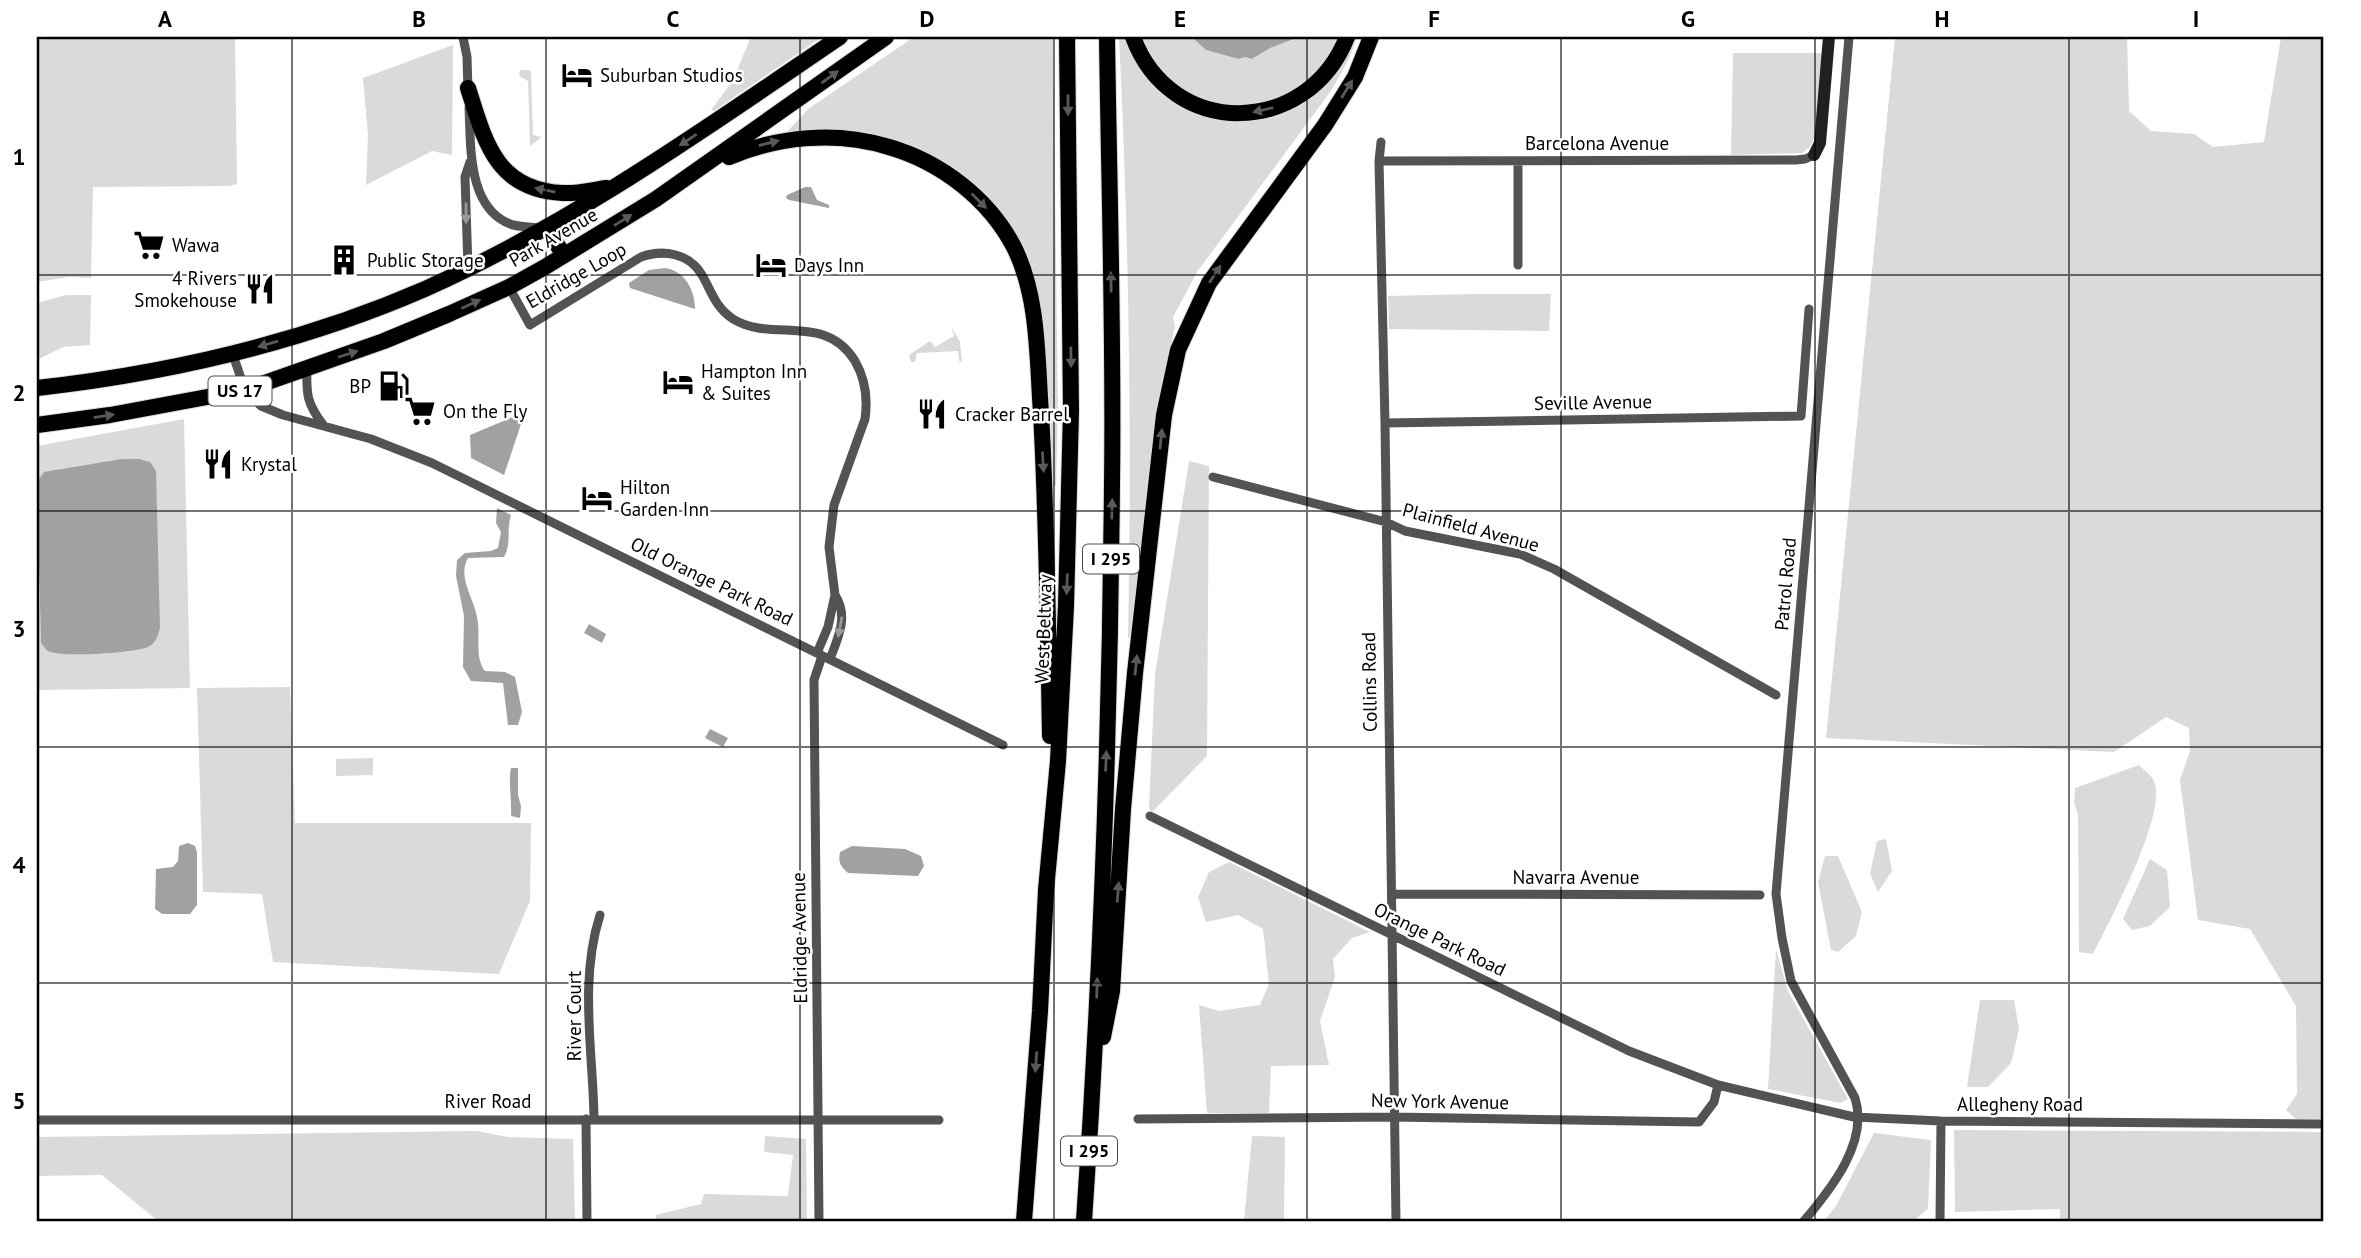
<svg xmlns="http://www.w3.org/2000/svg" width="2361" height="1258" viewBox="0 0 2361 1258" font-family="'PT Sans',sans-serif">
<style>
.green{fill:#dadada}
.water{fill:#a1a1a1}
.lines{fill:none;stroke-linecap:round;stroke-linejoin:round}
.highway-casing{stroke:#dbdbdb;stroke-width:18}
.street{stroke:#535353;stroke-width:9}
.secondary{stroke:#202020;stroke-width:12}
.highway{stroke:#000;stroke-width:16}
.oneway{fill:#595959}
.oneway2{fill:#989898}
.grid{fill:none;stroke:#000;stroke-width:2;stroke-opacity:0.55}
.labels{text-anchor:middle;stroke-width:5;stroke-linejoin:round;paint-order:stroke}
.shield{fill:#fff;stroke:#4c4c4c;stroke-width:2}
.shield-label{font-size:18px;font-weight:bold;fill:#000}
.poi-label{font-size:19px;fill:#000;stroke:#fff;text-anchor:start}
.street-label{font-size:19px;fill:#000;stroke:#fff}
.neatline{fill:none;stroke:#000;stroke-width:2.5}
.grid-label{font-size:23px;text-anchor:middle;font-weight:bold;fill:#000}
</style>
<rect width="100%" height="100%" fill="#fff"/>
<path class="green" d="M60 37H235L237 184 229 186 93 187 91 278 69 277 37 282V40Z
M751 37H822L714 111 711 110 732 82Z
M914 37H1053L1058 410 1056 486 1048 485 1022 253 931 159 786 133 808 109Z
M1119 37H1129L1187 107 1282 110 1352 37H1357L1349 59 1331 91 1197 272 1173 317 1175 326C1153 429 1143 534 1132 638H1128C1132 437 1129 237 1119 37Z
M1142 37H1192C1207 47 1222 53 1239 59L1245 57 1252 59 1270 48 1299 37H1342C1334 54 1314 79 1298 90 1292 94 1284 96 1278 98 1240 112 1192 105 1164 74 1154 63 1148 49 1142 37Z
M1895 37H2127L2129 111 2151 131 2194 134 2213 147 2264 142 2281 37H2324V1119H2296L2286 1110 2297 1094 2296 1006 2250 929 2198 920 2180 780 2190 751 2189 728 2166 717 2114 752 1826 738Z
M453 45 452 155 432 151 366 185 368 135 363 78Z
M1733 53H1823L1816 134 1810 147 1802 153 1731 155Z
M520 70H529L531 72 533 135 542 137 530 146 528 81 519 76Z
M1473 294H1551L1549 331 1389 329 1388 296Z
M66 295H91L90 345 63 347 37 360V303Z
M951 326 960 342 962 362 959 361 958 351 917 353 915 362H911L909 355 930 341 935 347 954 336Z
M184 419 190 688 37 690V535L41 643 37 446Z
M1189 461 1209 466 1207 756 1152 812 1149 808 1155 674Z
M290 687 295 823H531L530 901 499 974 273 962 262 894 203 892 197 688Z
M373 758V775L336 776V759Z
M2139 765C2144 770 2152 776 2154 781 2168 813 2109 922 2093 954L2079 952 2078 814 2074 803 2075 788Z
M1886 839 1892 871 1878 892 1870 874 1877 841Z
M1825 856H1838L1862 912 1856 936 1838 952 1831 950 1818 882Z
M2150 859 2167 870 2170 907 2150 926 2132 930 2123 919Z
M1229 862 1370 932 1352 938 1333 959 1335 977 1320 1021 1329 1065 1271 1066 1269 1113H1207L1199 1005 1219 1011 1260 1005 1269 984 1263 929 1238 915 1206 922 1198 897 1209 872Z
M1776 949 1788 991 1848 1099 1841 1103 1768 1089Z
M1980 1000H2014L2019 1029 2011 1063 1988 1087H1967Z
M1954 1130 2324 1132V1221H2060V1209L1955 1212Z
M477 1131 508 1137 573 1139 575 1221H158L102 1175 37 1176V1137Z
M1874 1133 1931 1140 1928 1209 1913 1221H1824L1836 1206Z
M765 1136 806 1139 807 1221H656V1215L701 1204 704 1194 788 1196 793 1155 764 1152Z
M1252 1136 1285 1137 1284 1221H1244Z"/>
<path class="water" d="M1192 37H1299L1270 48 1252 59 1245 57 1239 59 1206 50Z
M805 187H811L817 200 829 205V208L789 200 786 198 787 195Z
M665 268C685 271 695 290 695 309L630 288 629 283 649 270Z
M525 412 504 475 471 458 470 435Z
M122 459H139L150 462 156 471 160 628C158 635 157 641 150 646 139 653 59 658 48 651 47 651 42 644 41 643L37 482 44 472Z
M497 508 511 515C506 530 512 544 504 557L468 558C457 577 474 598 477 617 481 633 474 658 485 671L505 672 515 677 522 712 518 725H508L503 683 471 681 463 667 464 616 456 576 457 560 465 553 491 551 498 548 501 532 496 523Z
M589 624 606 634 602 643 584 633Z
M710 729 728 738 723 747 705 738Z
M511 768H518V795L521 806 520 818 511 816C512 801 508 780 511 768Z
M188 843 195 846 197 852V905L190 914H162L155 909 156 869 173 867 178 861 179 846Z
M852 846 905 849 921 856 924 866 918 876 848 873C840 866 838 862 840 852Z"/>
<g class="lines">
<g class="highway-casing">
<path id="highway" d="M1133 37C1171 140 1308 137 1347 37
M468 88C485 142 496 190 563 193 577 194 592 190 607 188
M729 157C780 136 836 131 889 147 941 162 989 199 1014 247 1039 297 1037 359 1041 413 1047 521 1048 629 1050 736
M546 228 564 255
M37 388C170 373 301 343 425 289 573 223 706 128 840 37
M37 425 110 415 245 390 384 341 449 314 509 287 545 267 656 199 886 37
M1103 1037 1112 991 1123 809 1135 673 1164 415 1178 350 1209 283 1325 125 1355 77 1371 37
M1024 1221 1040 1011 1046 890 1058 761 1066 606 1071 411 1067 37
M1084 1221C1101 976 1110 729 1112 483 1114 335 1109 186 1107 37"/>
</g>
<path class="street" d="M463 37 467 57 468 91
M469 108C471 146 467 210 513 225 522 227 532 227 541 228
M1381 142 1379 161 1385 423 1396 1221
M1379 161 1796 160 1805 159 1814 155
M1518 265V161
M468 267 465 177 470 162
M509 287 530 325 641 257C663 249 689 253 702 275 712 292 715 307 733 319 772 343 825 312 855 361 866 380 868 398 865 419L834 505 829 547 835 595 828 627 817 653
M233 355 245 390 261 406 283 415 371 439 432 463 1003 745
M307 367C306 395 307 404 324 426
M1385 423 1801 416 1809 309
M1213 477 1386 522 1405 531 1520 554 1554 569 1776 695
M830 659C838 638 849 616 835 595
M1150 816 1629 1051 1718 1085 1854 1117 1941 1121 2324 1124
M1392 894 1760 895
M594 1118C593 1051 579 981 600 915
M586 1119 587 1221
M1138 1119 1394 1117 1699 1122 1714 1102 1718 1085
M37 1120H939
M819 1221 814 680 822 656
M1804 1221C1831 1189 1869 1142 1855 1098L1791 981 1782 938 1776 894 1849 37
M1940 1221 1941 1121"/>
<path class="secondary" d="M1814 155 1820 143 1829 37"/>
<use href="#highway" class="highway"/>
</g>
<defs><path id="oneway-solid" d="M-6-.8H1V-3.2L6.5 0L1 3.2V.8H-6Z" transform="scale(1.75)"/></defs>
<g class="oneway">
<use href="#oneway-solid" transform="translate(830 77) rotate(-36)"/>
<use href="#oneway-solid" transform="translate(1347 89) rotate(-58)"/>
<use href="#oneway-solid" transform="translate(1068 105) rotate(90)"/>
<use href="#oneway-solid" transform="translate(1263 110) rotate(167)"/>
<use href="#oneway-solid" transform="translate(688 140) rotate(146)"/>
<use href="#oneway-solid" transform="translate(769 143) rotate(-14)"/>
<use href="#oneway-solid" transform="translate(545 190) rotate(-169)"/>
<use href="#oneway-solid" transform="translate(979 201) rotate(45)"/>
<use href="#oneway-solid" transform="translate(623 220) rotate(-32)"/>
<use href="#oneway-solid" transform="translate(1215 274) rotate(-57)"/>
<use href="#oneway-solid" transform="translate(1111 282) rotate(-91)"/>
<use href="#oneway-solid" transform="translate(471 304) rotate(-25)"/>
<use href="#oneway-solid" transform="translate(268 344) rotate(164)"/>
<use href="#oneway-solid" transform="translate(348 354) rotate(-18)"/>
<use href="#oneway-solid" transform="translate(1071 357) rotate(89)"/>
<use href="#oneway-solid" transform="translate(104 416) rotate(-9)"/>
<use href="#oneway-solid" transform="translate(1161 439) rotate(-84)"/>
<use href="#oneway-solid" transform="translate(1043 462) rotate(87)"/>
<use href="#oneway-solid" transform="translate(1112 509) rotate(-89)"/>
<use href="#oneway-solid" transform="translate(1067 584) rotate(92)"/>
<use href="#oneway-solid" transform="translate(1136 665) rotate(-84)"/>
<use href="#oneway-solid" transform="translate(1106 761) rotate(-88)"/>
<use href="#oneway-solid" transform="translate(1118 892) rotate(-86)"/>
<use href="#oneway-solid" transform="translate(1097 988) rotate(-88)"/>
<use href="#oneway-solid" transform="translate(1036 1062) rotate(94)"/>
</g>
<g class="oneway2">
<use href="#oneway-solid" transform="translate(466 213) rotate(90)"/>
<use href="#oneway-solid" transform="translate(840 627) rotate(101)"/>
</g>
<path class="grid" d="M292 37V1221M546 37V1221M800 37V1221M1054 37V1221M1307 37V1221M1561 37V1221M1815 37V1221M2069 37V1221M37 275H2324M37 511H2324M37 747H2324M37 983H2324"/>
<defs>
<g id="hotel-bare" transform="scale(2.415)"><path d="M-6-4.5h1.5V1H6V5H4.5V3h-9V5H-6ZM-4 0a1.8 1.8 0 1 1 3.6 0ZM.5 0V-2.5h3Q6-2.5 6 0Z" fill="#000" stroke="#fff" stroke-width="2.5" paint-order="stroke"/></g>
<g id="supermarket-bare" transform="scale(2.415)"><path d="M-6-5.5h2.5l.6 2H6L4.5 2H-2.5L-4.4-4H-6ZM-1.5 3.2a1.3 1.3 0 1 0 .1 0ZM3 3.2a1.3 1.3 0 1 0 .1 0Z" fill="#000" stroke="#fff" stroke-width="2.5" paint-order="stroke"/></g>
<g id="building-bare" transform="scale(2.415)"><path d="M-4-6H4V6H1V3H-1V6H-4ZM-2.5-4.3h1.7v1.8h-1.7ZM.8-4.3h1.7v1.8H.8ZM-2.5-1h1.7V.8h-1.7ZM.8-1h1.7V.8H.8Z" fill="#000" stroke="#fff" stroke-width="2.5" paint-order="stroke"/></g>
<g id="restaurant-bare" transform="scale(2.415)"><path d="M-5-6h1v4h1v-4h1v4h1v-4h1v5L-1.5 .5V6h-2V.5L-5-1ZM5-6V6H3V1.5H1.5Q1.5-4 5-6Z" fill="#000" stroke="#fff" stroke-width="2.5" paint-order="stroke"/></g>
<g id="fuel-bare" transform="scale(2.415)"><path d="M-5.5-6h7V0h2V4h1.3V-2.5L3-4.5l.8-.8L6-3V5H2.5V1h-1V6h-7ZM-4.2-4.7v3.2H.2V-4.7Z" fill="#000" stroke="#fff" stroke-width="2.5" paint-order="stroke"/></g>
</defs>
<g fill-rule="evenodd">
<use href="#hotel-bare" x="577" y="75"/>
<use href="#supermarket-bare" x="149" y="245"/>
<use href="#building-bare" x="344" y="260"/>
<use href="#hotel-bare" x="771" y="265"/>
<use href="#restaurant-bare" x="260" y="289"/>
<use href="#hotel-bare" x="678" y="382"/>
<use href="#fuel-bare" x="394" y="386"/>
<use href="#supermarket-bare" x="420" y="411"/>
<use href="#restaurant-bare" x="932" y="414"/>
<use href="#restaurant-bare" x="218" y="464"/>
<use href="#hotel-bare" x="597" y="498"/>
</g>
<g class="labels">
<g class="shield">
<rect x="208.5" y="376.5" width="63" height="29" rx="5"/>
<rect x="1083" y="544.5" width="56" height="29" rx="5"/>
<rect x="1061" y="1136.5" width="56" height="29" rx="5"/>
</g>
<g class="shield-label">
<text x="240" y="397">US 17</text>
<text x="1111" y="565">I 295</text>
<text x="1089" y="1157">I 295</text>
</g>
<g class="poi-label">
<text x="600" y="82">Suburban Studios</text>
<text x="172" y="252">Wawa</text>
<text x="367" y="267">Public Storage</text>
<text x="794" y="272">Days Inn</text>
<text x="237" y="285" text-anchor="end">4 Rivers<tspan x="237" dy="22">Smokehouse</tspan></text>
<text x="701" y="378">Hampton Inn<tspan x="701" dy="22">&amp; Suites</tspan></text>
<text x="371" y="393" text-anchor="end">BP</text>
<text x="443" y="418">On the Fly</text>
<text x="955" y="421">Cracker Barrel</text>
<text x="241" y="471">Krystal</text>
<text x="620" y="494">Hilton<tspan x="620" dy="22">Garden Inn</tspan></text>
</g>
<g class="street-label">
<text x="1597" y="150">Barcelona Avenue</text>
<text transform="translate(553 237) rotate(-30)" y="7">Park Avenue</text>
<text transform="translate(576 275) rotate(-30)" y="7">Eldridge Loop</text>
<text transform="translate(1593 402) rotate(-1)" y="7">Seville Avenue</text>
<text transform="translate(1471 527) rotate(15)" y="7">Plainfield Avenue</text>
<text transform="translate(712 581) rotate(26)" y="7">Old Orange Park Road</text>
<text transform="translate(1785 584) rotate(-85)" y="7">Patrol Road</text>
<text transform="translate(1043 629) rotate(-88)" y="7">West Beltway</text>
<text transform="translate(1369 682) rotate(-91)" y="7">Collins Road</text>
<text x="1576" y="884">Navarra Avenue</text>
<text transform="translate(799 938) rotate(-91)" y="7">Eldridge Avenue</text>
<text transform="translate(1440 939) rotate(26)" y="7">Orange Park Road</text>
<text transform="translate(574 1016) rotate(-90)" y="7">River Court</text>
<text x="488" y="1108">River Road</text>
<text transform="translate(1440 1101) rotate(1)" y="7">New York Avenue</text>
<text x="2020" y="1111">Allegheny Road</text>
</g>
</g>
<rect width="2361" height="1258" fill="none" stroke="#ffffff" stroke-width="77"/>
<rect x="38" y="38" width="2284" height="1182" class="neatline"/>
<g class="grid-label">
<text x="165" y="27">A</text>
<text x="419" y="27">B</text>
<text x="673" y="27">C</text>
<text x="927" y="27">D</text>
<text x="1180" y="27">E</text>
<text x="1434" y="27">F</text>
<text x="1688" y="27">G</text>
<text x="1942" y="27">H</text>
<text x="2196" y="27">I</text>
<text x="19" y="165">1</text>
<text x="19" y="401">2</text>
<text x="19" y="637">3</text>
<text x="19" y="873">4</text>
<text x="19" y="1109">5</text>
</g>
</svg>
